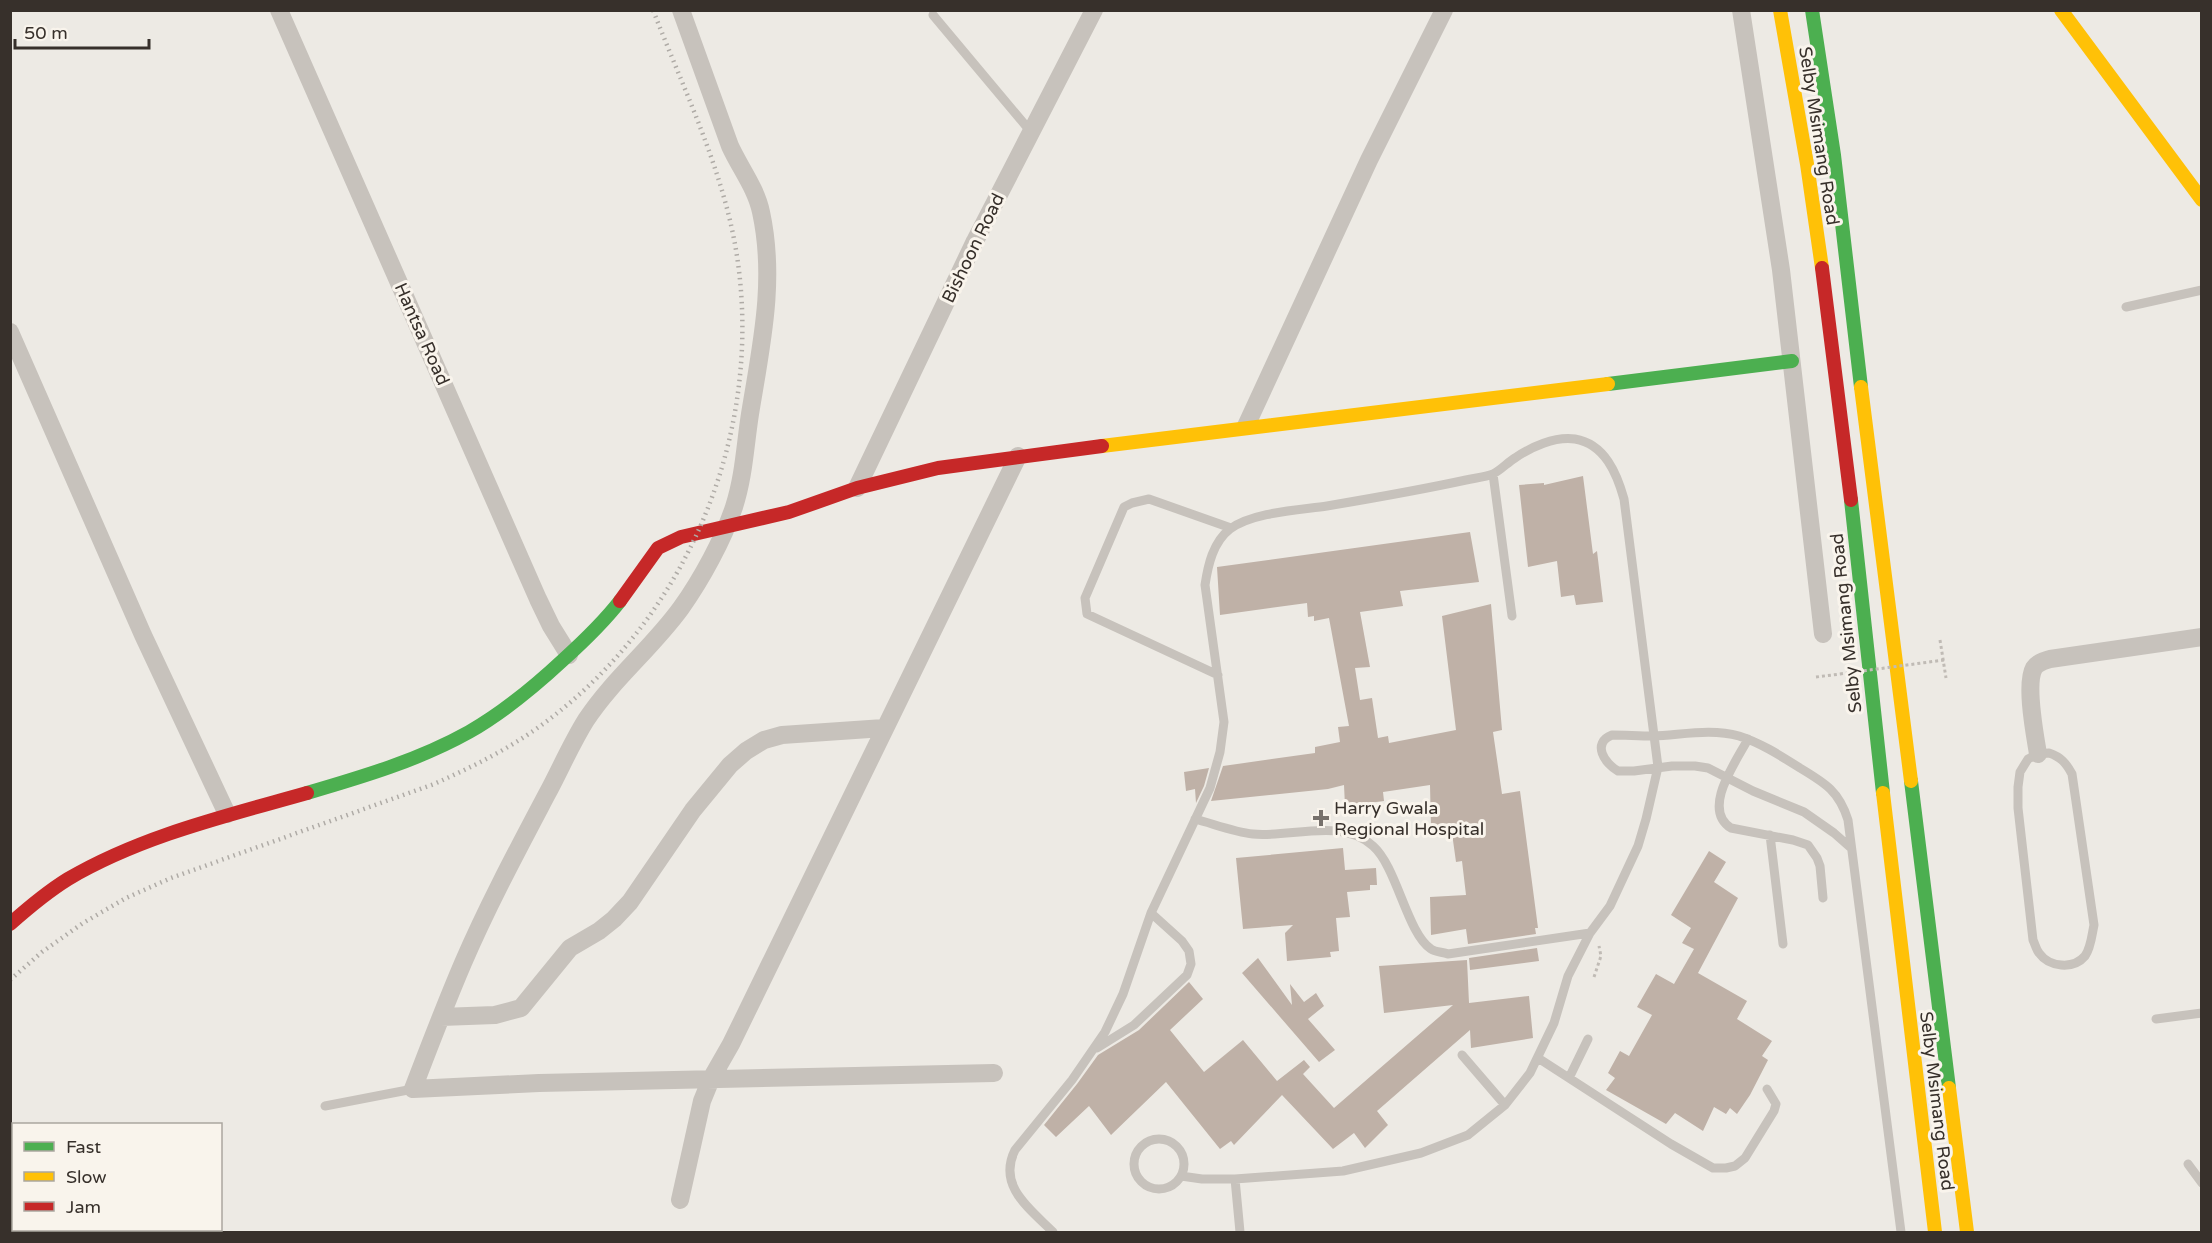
<svg xmlns="http://www.w3.org/2000/svg" width="2212" height="1243" viewBox="0 0 2212 1243" font-family="'Varela Round',sans-serif">
<style>
.building{fill:#bfb1a7}
.lines{fill:none;stroke-linecap:round;stroke-linejoin:round}
.path{stroke:#c0bbb5;stroke-width:3;stroke-dasharray:3 3;stroke-linecap:butt}
.lane{stroke:#c7c2bc;stroke-width:9}
.street{stroke:#c7c2bc;stroke-width:18}
.fast{stroke:#4caf50;stroke-width:14}
.slow{stroke:#ffc107;stroke-width:14}
.jam{stroke:#c62828;stroke-width:14}
.rail{stroke:#afaba6;stroke-width:4.5;stroke-dasharray:1.5 4.5;stroke-linecap:butt}
.path-bridge{stroke:#c0bbb5;stroke-width:3;stroke-dasharray:3 3;stroke-linecap:butt}
.poi-dot{fill:#77716c;stroke:#f9f4ec;stroke-width:2}
.labels{text-anchor:middle;stroke-width:6;stroke-linejoin:round;paint-order:stroke}
.street-label{font-size:18px;fill:#37302b;stroke:#f9f4ec}
.poi-label{font-size:18px;fill:#37302b;stroke:#f9f4ec;text-anchor:start}
</style>
<rect width="100%" height="100%" fill="#edeae4"/>
<path class="building" d="M1583 476 1593 554 1597 551 1603 602 1576 605 1574 595 1561 597 1557 561 1528 567 1519 485 1544 483V485Z
M1470 532 1479 582 1400 591 1403 606 1360 612 1370 667 1355 668 1360 700 1372 698 1378 738 1388 736 1389 743 1456 730 1442 616 1491 604 1502 730 1493 732 1502 794 1520 791 1538 928H1535L1536 934 1468 944 1466 929 1431 935 1430 897 1466 895 1462 861 1456 862 1451 826 1431 828 1430 785 1383 792 1384 801 1345 806 1344 785 1328 789 1211 801 1223 766 1315 753V747L1340 742 1338 727 1349 726 1329 618 1314 621V616L1308 617 1307 603 1220 615 1217 567Z
M1209 768 1204 786 1196 803 1195 789 1186 791 1184 772Z
M1343 848 1345 870 1376 868 1377 885H1370V890L1347 892 1350 917 1336 918 1339 951 1330 952 1331 957 1287 961 1285 933 1293 925 1243 929 1236 858Z
M1709 851 1726 862 1714 882 1738 898 1698 973 1747 1001 1737 1019 1772 1041 1762 1056 1768 1060 1750 1095 1737 1114 1730 1108 1726 1114 1714 1107 1703 1131 1675 1113 1666 1124 1606 1090 1615 1078 1608 1073 1620 1051 1629 1056 1652 1015 1637 1007 1656 974 1674 984 1694 949 1682 943 1691 928 1671 915Z
M1537 948 1539 961 1470 970 1469 958Z
M1258 958 1292 1005 1290 984 1304 1002 1316 993 1324 1006 1308 1019 1335 1050 1319 1062 1242 973Z
M1467 960 1469 1003 1529 996 1533 1038 1471 1048 1470 1030 1377 1111 1388 1125 1365 1148 1354 1133 1333 1149 1282 1095 1234 1145 1231 1141 1220 1149 1166 1082 1111 1135 1089 1106 1056 1137 1044 1125 1077 1084 1098 1055 1139 1030 1189 982 1203 999 1170 1030 1204 1072 1243 1040 1277 1081 1304 1060 1310 1067 1303 1074 1334 1108 1453 1005 1384 1013 1379 966Z"/>
<g class="lines">
<path class="path" d="M1940 640 1946 678
M1816 677 1840 674
M1594 977 1601 956 1599 946"/>
<path class="lane" d="M933 15 1031 132
M2126 307 2202 290
M1493 474 1512 616
M1218 675 1087 614 1085 598 1124 507 1132 503 1149 499 1231 528
M1748 739C1736 762 1701 809 1731 828L1793 840 1808 845 1817 858 1820 866 1823 898
M2049 753C2061 757 2066 763 2072 774L2094 925C2092 934 2091 948 2085 956 2073 970 2049 967 2039 953 2036 949 2035 944 2033 940L2018 808V787L2020 772 2028 759 2038 754Z
M1195 819C1214 824 1234 832 1253 834 1290 838 1341 817 1373 846 1397 867 1407 933 1431 949 1435 952 1443 952 1448 954L1590 933
M1770 835 1783 944
M1851 848 1834 833 1804 812 1753 791 1708 768 1695 766H1672L1634 771H1618C1605 764 1591 743 1612 735 1625 735 1639 736 1653 736 1681 735 1711 728 1739 736 1761 743 1781 756 1800 768 1825 783 1839 791 1848 820L1901 1232
M2156 1019 2202 1013
M1097 1048 1134 1025 1187 975 1191 964 1189 951 1182 941 1151 913
M1462 1055 1505 1105
M1538 1058 1671 1144 1713 1168H1726L1735 1166 1745 1158 1774 1111 1776 1104 1767 1089
M1569 1078 1588 1039
M325 1106 413 1089
M1134 1164a25 25 0 1 1 50 0a25 25 0 1 1-50 0Z
M2188 1164 2202 1183
M1235 1179 1240 1232
M1053 1232C1030 1209 997 1186 1015 1150L1072 1080 1105 1032 1123 994 1151 913 1210 788 1220 752 1224 722 1205 585C1208 565 1213 542 1230 529 1253 512 1300 510 1327 506 1374 498 1420 490 1466 480 1475 478 1485 477 1493 474 1501 470 1508 462 1515 458 1531 447 1555 436 1575 439 1605 444 1617 474 1624 499L1658 767 1646 819 1638 846 1610 906 1590 933 1568 976 1554 1023 1530 1073 1505 1105 1468 1135 1421 1153 1343 1171 1235 1179H1202L1181 1176"/>
<path class="street" d="M279 10 538 599 551 626 569 655
M681 10 730 146C740 168 756 188 761 212 776 281 761 346 750 414 745 446 744 476 734 507 723 540 701 580 681 608 652 648 613 679 586 720 571 744 560 770 547 794 518 849 488 905 463 963 445 1005 429 1047 413 1089L539 1083 994 1073
M1741 10 1781 270 1823 634
M10 332 143 635 227 814
M1246 426 1369 160 1444 10
M857 488 975 241 1094 10
M2038 754C2035 735 2025 684 2034 668 2038 662 2044 661 2050 659L2202 637
M441 1017 495 1015 521 1008 570 948 599 931 614 919 630 902 693 810 730 765 746 751 764 740 782 735 884 728
M680 1200 702 1101 711 1079 731 1044 1018 456"/>
<path class="fast" d="M1812 10 1834 155 1861 387
M1608 384 1792 361
M1851 500 1883 793
M1911 781 1949 1088
M307 793C362 777 419 760 469 732 504 712 534 687 563 660 584 641 603 623 620 601"/>
<path class="slow" d="M1780 10 1807 164 1822 268
M2061 10 2202 200
M1861 387 1911 781
M1102 446 1608 384
M1883 793 1935 1232
M1949 1088 1967 1232"/>
<path class="jam" d="M1822 268 1851 500
M620 601 658 548 681 537 789 512 857 488 938 468 1102 446
M10 924C28 908 47 892 68 879 141 836 226 816 307 793"/>
<path class="rail" d="M10 980 42 952 83 923 126 898 171 878 434 784C472 767 509 749 543 724 686 619 762 438 738 263 726 175 685 93 653 10"/>
<path class="path-bridge" d="M1840 674 1944 660"/>
</g>
<path class="poi-dot" d="M1318 809h6v6h6v6h-6v6h-6v-6h-6v-6h6z"/>
<g class="labels">
<g class="street-label">
<text transform="translate(1819 136) rotate(81)" y="6">Selby Msimang Road</text>
<text transform="translate(973 248) rotate(-64)" y="6">Bishoon Road</text>
<text transform="translate(422 334) rotate(66)" y="6">Hantsa Road</text>
<text transform="translate(1846 623) rotate(-96)" y="6">Selby Msimang Road</text>
<text transform="translate(1937 1101) rotate(83)" y="6">Selby Msimang Road</text>
</g>
<g class="poi-label">
<text x="1334" y="814">Harry Gwala<tspan x="1334" dy="21">Regional Hospital</tspan></text>
</g>
</g>
<rect width="2212" height="1243" fill="none" stroke="#37302b" stroke-width="24"/>
<rect x="12" y="1123" width="210" height="108" fill="#f9f4ec" stroke="#aba69f" stroke-width="1.5"/>
<rect x="24" y="1142" width="30" height="9" fill="#4caf50" stroke="#aba69f" stroke-width="1.5"/>
<text x="66" y="1153" font-size="18" fill="#37302b">Fast</text>
<rect x="24" y="1172" width="30" height="9" fill="#ffc107" stroke="#aba69f" stroke-width="1.5"/>
<text x="66" y="1183" font-size="18" fill="#37302b">Slow</text>
<rect x="24" y="1202" width="30" height="9" fill="#c62828" stroke="#aba69f" stroke-width="1.5"/>
<text x="66" y="1213" font-size="18" fill="#37302b">Jam</text>
<path d="M15 39v9h134v-9" fill="none" stroke="#37302b" stroke-width="3"/>
<text x="24" y="39" font-size="18" fill="#37302b" stroke="#f9f4ec" stroke-width="4.5" paint-order="stroke">50 m</text>
</svg>
